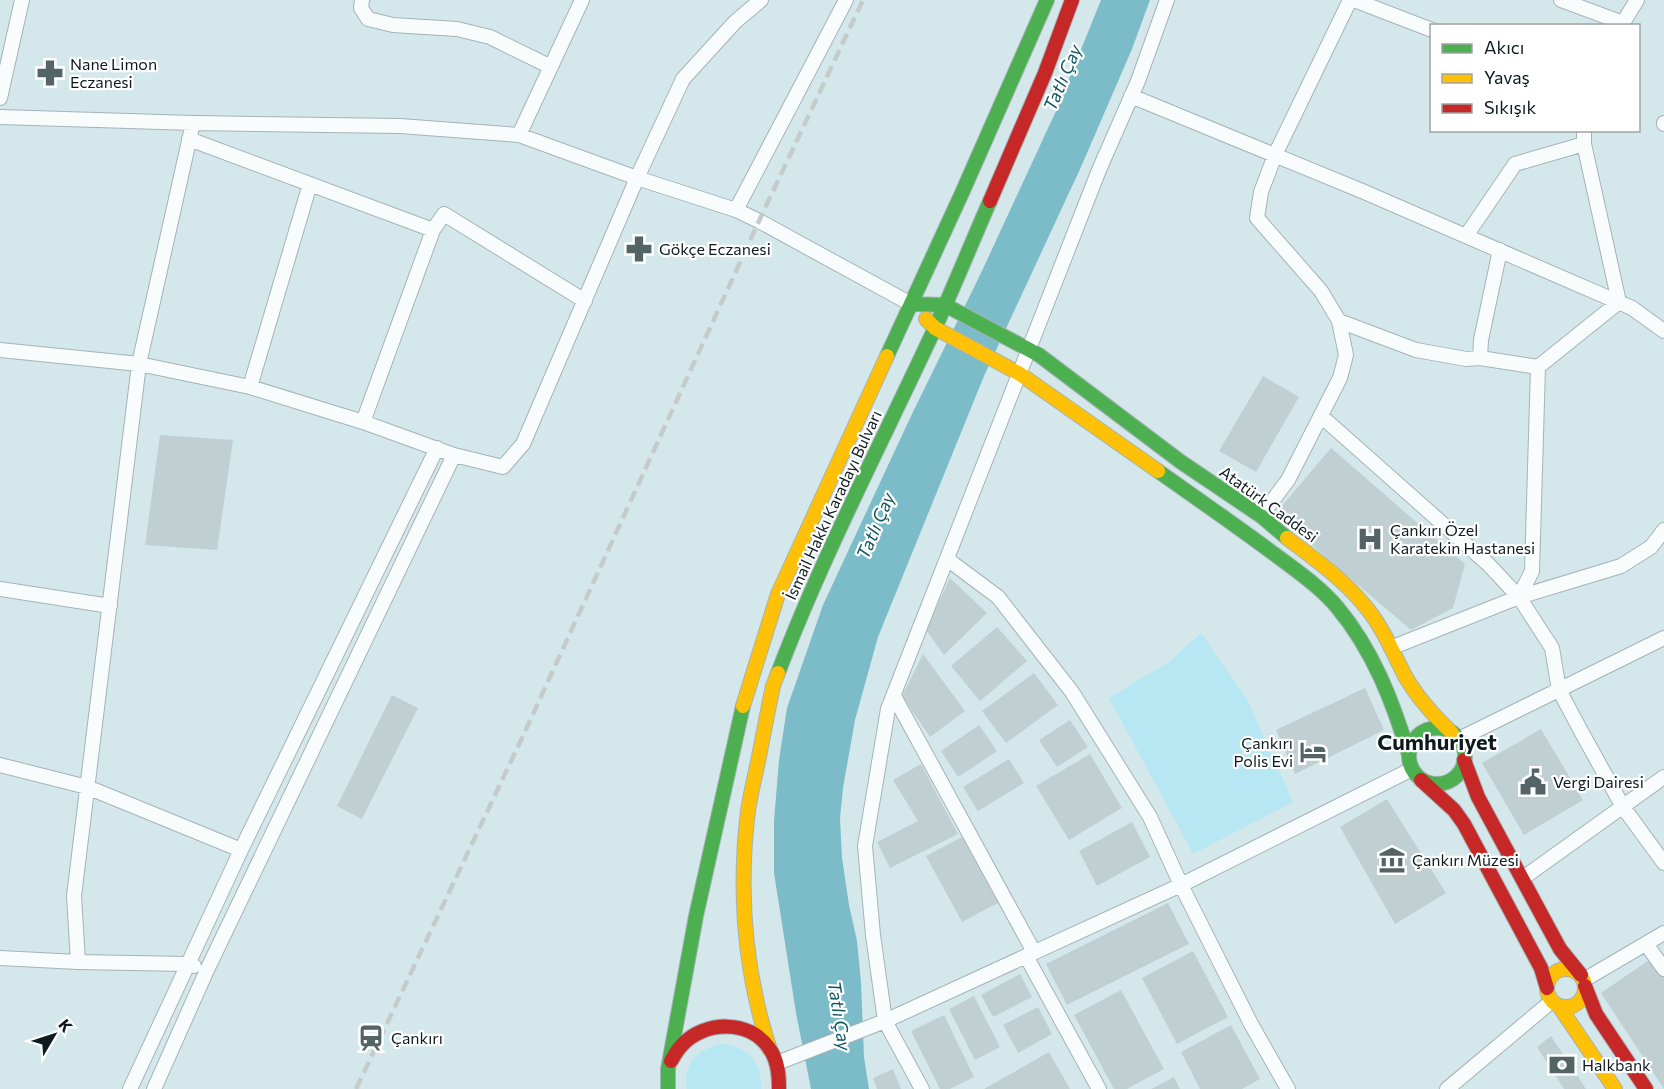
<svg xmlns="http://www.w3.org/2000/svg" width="1664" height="1089" viewBox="0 0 1664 1089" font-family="Commissioner,sans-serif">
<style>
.green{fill:#b6e7f2}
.water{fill:#7cbbc8}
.building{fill:#c0cfd2}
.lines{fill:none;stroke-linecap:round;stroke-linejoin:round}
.street-casing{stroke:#a4b3b7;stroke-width:16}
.fast-casing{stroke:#a4b3b7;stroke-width:16}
.slow-casing{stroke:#a4b3b7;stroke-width:16}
.jam-casing{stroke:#a4b3b7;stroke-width:16}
.street{stroke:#f9fcfc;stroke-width:14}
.fast{stroke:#4caf50;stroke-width:14}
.slow{stroke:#ffc107;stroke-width:14}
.jam{stroke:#c62828;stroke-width:14}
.rail{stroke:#c5cacb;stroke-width:4.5;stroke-dasharray:12 6;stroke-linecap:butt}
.labels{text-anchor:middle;stroke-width:4.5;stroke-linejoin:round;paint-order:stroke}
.poi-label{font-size:16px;fill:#0e1b1e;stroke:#fff;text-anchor:start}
.street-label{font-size:16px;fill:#0e1b1e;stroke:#fff}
.water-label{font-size:18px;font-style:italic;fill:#105663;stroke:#fff}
.district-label{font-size:22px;font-weight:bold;fill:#0e1b1e;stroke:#fff}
</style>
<rect width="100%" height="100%" fill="#d4e8ec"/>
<path class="green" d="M1201 633 1247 699 1293 802 1193 854 1109 698 1169 662Z
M721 1044C747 1046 763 1062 761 1089H687C682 1065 699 1048 721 1044Z"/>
<path class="water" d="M1101 0H1150L1132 49 1081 167 984 376 878 637 855 720 843 788 840 818 842 858 849 905 857 941 861 982 864 1057 869 1089H811L796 1013 774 873V821L779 760 787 708 823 605 911 416 981 273 1056 111Z"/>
<path class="building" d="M1263 376 1299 397 1256 472 1219 451Z
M160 435 233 440 217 550 145 545Z
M1331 448 1465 564 1453 608 1411 630 1275 514Z
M950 578 987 613 944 655 926 630Z
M997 627 1027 661 980 701 951 666Z
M923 654 965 711 930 737 902 696Z
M1034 673 1058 705 1006 743 982 711Z
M1365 688 1384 730 1295 774 1276 730Z
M392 695 418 708 362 819 337 806Z
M1070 720 1088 747 1057 767 1039 740Z
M979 725 997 751 958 777 941 751Z
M1541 729 1583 800 1524 835 1482 763Z
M1090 754 1122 808 1069 840 1036 786Z
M1009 759 1024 783 978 811 963 787Z
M921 764 958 834 890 868 877 842 918 821 893 780Z
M1387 799 1446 893 1395 924 1340 827Z
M1132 822 1150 857 1097 886 1079 851Z
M962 837 998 903 962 922 926 856Z
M1168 903 1189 944 1067 1005 1046 964Z
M1193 951 1228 1017 1177 1044 1142 978Z
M1652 958 1664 975V1089L1601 993Z
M1020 974 1032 997 993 1017 981 995Z
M1121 990 1164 1069 1127 1089H1114L1074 1015Z
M974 996 1000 1047 975 1060 949 1009Z
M1038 1007 1052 1034 1018 1053 1003 1025Z
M944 1015 974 1077 950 1089H940L911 1031Z
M1231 1025 1260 1079 1242 1089H1200L1181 1052Z
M1551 1036 1586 1089H1564L1537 1047Z
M1049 1052 1070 1089H984Z
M893 1069 901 1089H877L873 1078Z
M1174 1077 1180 1089H1151Z"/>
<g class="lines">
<g class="street-casing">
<path id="street" d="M362 0 361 8 368 19 393 25 457 29 490 37 551 67
M1354 0 1432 30
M1561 0 1623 23
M1621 26 1637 0
M1131 96 1362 191 1632 308 1664 331
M0 98 22 0
M0 117 193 123 400 126 519 135 637 178 736 210 759 221 911 304
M1664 123V124
M519 135 582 0
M189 139 433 230
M736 210 846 0
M1466 236 1515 164 1584 144
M1339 321 1416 350 1466 359 1480 358 1538 367 1619 302 1584 144V130
M0 350 139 364 250 387 363 422 454 455 503 467 523 444 637 178 683 79 735 22 761 0
M1480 358 1481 340 1500 250
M1538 367 1532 571 1519 597 1621 566 1651 547 1664 530
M250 387 310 184
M1321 416 1488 564 1519 597 1552 648 1559 690 1582 733 1623 807 1664 863
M363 422 433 230 444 214 585 301
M1261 516 1288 480 1340 378 1346 355 1339 321 1321 291 1257 218 1261 192 1275 155 1350 0
M947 559 998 597 1072 692 1150 817 1181 885 1251 1024 1288 1089
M0 589 110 606
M1393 647 1519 597
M894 696 1034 952
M1459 739 1664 638
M0 765 87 787 241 850
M1523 878 1664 777
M1646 944 1664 969
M1026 956 1099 1089
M0 958 78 962 187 964 194 966
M78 962 74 896 139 364 193 123
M1584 980 1664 933
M777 1063 885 1021 1181 885 1412 769
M130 1089 241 850 437 448
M154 1089 207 970 454 455
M922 1089 885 1021 873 935 865 846 888 709 1099 170 1138 81 1167 0
M1447 1089 1552 1001"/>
</g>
<g class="fast-casing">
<path id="fast" d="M911 304 945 305 1039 355 1181 462 1261 516 1287 538
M887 356 962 193 1047 0
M1158 471C1199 500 1241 529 1281 559 1301 574 1321 588 1337 607 1373 650 1393 702 1409 755
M778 673C823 555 881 444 934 330 954 287 971 244 990 201
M1409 756a28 28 0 1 1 56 0a28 28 0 1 1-56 0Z
M668 1089V1069L696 916 743 706"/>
</g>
<g class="slow-casing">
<path id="slow" d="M926 319 935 328 1020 374 1158 471
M1287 538C1317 561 1349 583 1372 615 1386 634 1394 655 1405 676 1417 697 1434 716 1452 733
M743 706 778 594 887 356
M1547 988a19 19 0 1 1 38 0a19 19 0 1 1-38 0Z
M1559 1006 1615 1089
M770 1050C745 973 738 892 748 811 750 798 753 784 756 771 762 743 767 714 773 686L778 673"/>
</g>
<g class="jam-casing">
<path id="jam" d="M990 201 1045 73 1072 0
M1464 760 1478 797 1560 949 1581 975
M1421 780 1454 810 1464 824 1541 968 1547 988
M1585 986 1596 1014 1646 1089
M671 1061C674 1056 677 1050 682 1045 704 1021 749 1019 769 1048 778 1060 779 1075 779 1089"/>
</g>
<use href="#street" class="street"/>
<use href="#fast" class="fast"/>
<use href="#slow" class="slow"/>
<use href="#jam" class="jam"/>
<path class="rail" d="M356 1089 522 738 759 221 863 0"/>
</g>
<defs>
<g id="pharmacy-bare" transform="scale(2.07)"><path d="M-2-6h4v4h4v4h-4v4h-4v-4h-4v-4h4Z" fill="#536366" stroke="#fff" stroke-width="2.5" paint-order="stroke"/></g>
<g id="hospital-bare" transform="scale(2.07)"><path d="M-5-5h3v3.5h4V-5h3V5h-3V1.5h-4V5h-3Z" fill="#536366" stroke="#fff" stroke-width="2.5" paint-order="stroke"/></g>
<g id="hotel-bare" transform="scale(2.07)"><path d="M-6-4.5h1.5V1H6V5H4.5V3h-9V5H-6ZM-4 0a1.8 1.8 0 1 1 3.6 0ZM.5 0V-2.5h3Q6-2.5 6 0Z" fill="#536366" stroke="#fff" stroke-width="2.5" paint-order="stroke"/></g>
<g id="civic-bare" transform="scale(2.07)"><path d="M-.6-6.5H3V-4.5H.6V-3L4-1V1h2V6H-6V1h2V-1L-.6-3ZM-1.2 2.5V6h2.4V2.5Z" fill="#536366" stroke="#fff" stroke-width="2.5" paint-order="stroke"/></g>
<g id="museum-bare" transform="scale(2.07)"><path d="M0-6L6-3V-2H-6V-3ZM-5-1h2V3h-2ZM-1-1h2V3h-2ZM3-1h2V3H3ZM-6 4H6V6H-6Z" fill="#536366" stroke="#fff" stroke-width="2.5" paint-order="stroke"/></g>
<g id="station-bare" transform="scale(2.07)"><path d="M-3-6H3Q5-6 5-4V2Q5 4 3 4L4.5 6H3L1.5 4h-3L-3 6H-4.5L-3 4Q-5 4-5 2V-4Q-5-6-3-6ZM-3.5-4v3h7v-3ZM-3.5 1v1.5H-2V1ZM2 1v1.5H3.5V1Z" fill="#536366" stroke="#fff" stroke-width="2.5" paint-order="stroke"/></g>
<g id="bank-bare" transform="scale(2.07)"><path d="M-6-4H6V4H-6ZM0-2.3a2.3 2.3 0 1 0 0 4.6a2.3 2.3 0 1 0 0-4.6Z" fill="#536366" stroke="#fff" stroke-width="2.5" paint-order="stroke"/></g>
</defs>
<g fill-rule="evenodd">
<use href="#pharmacy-bare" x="50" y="73"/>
<use href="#pharmacy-bare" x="639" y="249"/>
<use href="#hospital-bare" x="1370" y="539"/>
<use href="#hotel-bare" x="1313" y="752"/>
<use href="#civic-bare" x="1533" y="782"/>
<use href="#museum-bare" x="1392" y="860"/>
<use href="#station-bare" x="371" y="1038"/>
<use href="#bank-bare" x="1562" y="1065"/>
</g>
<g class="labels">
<g class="poi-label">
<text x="70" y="70">Nane Limon<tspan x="70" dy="18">Eczanesi</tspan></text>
<text x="659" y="255">Gökçe Eczanesi</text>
<text x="1390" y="536">Çankırı Özel<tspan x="1390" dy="18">Karatekin Hastanesi</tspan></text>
<text x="1293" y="749" text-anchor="end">Çankırı<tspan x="1293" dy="18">Polis Evi</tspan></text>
<text x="1553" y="788">Vergi Dairesi</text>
<text x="1412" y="866">Çankırı Müzesi</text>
<text x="391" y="1044">Çankırı</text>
<text x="1582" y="1071">Halkbank</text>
</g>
<g class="street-label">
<text transform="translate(1269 504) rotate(36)" y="6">Atatürk Caddesi</text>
<text transform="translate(833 505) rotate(-65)" y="6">İsmail Hakkı Karadayı Bulvarı</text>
</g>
<g class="water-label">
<text transform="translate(1063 78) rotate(-67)" y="6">Tatlı Çay</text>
<text transform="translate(876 526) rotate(-67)" y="6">Tatlı Çay</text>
<text transform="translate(839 1016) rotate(81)" y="6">Tatlı Çay</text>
</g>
<g class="district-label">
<text x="1437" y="750">Cumhuriyet</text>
</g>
</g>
<rect x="1430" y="24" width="210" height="108" fill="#ffffff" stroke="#9fa4a5" stroke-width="1.5"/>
<rect x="1442" y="44" width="30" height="9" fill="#4caf50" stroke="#9fa4a5" stroke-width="1.5"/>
<text x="1484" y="54" font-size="18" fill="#0e1b1e">Akıcı</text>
<rect x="1442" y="74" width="30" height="9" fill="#ffc107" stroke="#9fa4a5" stroke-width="1.5"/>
<text x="1484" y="84" font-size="18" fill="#0e1b1e">Yavaş</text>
<rect x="1442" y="104" width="30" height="9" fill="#c62828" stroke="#9fa4a5" stroke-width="1.5"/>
<text x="1484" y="114" font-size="18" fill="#0e1b1e">Sıkışık</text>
<g transform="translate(54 1035) rotate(51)" stroke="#ffffff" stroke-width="4.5" paint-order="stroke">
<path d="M0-4.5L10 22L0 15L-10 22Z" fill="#0e1b1e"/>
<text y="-9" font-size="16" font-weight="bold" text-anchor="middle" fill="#0e1b1e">K</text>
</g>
</svg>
